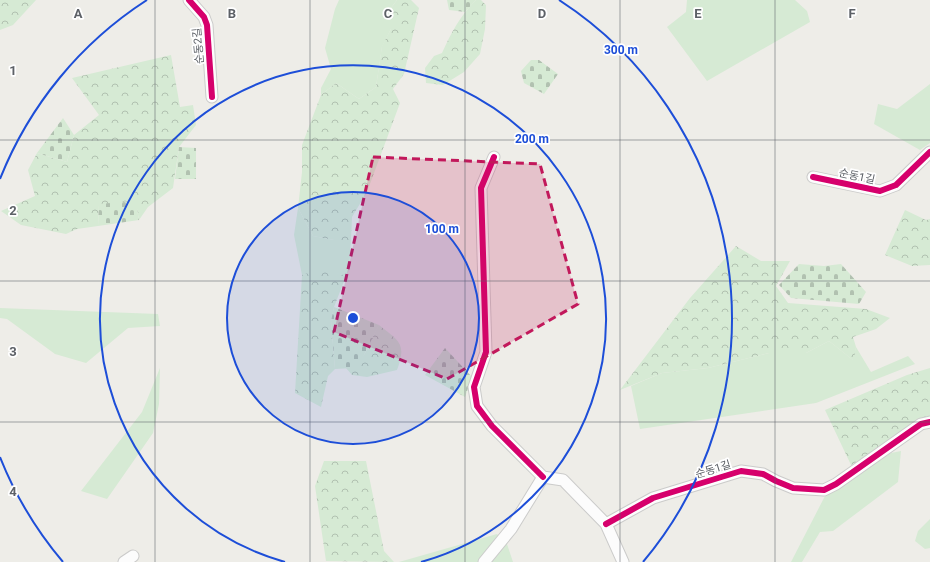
<svg xmlns="http://www.w3.org/2000/svg" width="930" height="562" viewBox="0 0 930 562" font-family="Roboto,'Noto Sans KR',sans-serif">
<style>
.green{fill:#d6ead4}
.forest{fill:url(#forest-crowns)}
.cemetery{fill:url(#cemetery-stones)}
.lines{fill:none;stroke-linecap:round;stroke-linejoin:round}
.minor-casing{stroke:#cbcbca;stroke-width:13}
.minor{stroke:#fcfcfc;stroke-width:11}
.cycleway-casing{stroke:#fff;stroke-width:8}
.cycleway{stroke:#d6006c;stroke-width:6}
.marked{fill:#c2185b;fill-opacity:0.2;stroke:#c2185b;stroke-width:3;stroke-dasharray:8 5;stroke-linejoin:round}
.grid{fill:none;stroke:#5d6167;stroke-width:1;stroke-opacity:0.55}
.ring{fill:none;stroke:#1d4ed8;stroke-width:2}
.labels{text-anchor:middle;stroke-width:3.5;stroke-linejoin:round;paint-order:stroke}
.street-label{font-size:11px;fill:#5d6167;stroke:#fff}
.grid-label{font-size:13px;text-anchor:middle;font-weight:bold;fill:#5d6167;stroke:#fff;stroke-width:3.5;stroke-linejoin:round;paint-order:stroke}
.centre{fill:#1d4ed8;stroke:#fff;stroke-width:2}
.ring-label{font-size:12px;text-anchor:middle;font-weight:bold;fill:#1d4ed8;stroke:#fff;stroke-width:3.5;stroke-linejoin:round;paint-order:stroke}
</style>
<defs>
<pattern id="forest-crowns" width="20" height="18" patternUnits="userSpaceOnUse"><rect width="20" height="18" fill="#d6ead4"/><path d="M2 6a3 3 0 1 1 6 0M12 15a3 3 0 1 1 6 0" fill="none" stroke="#b1c1b0"/></pattern>
<pattern id="cemetery-stones" width="16" height="16" patternUnits="userSpaceOnUse"><rect width="16" height="16" fill="#d6ead4"/><path d="M2 7V4a2 2 0 0 1 4 0v3zM10 15v-3a2 2 0 0 1 4 0v3z" fill="#b1c1b0"/></pattern>
</defs>
<rect width="100%" height="100%" fill="#eeede8"/>
<path class="green" d="M339 0H397L391 8V29L382 47 376 87 359 99 336 83 321 95V88L331 69 325 48 335 9Z
M687 0H795L807 11 810 22 707 81 667 27 686 12Z
M930 84V143L920 150 874 124 878 104 897 109Z
M298 208 313 236 334 240H351L349 270 346 276C330 271 318 270 302 275L294 235Z
M0 308 158 314 160 326 128 328 86 363 55 354 7 319 0 318Z
M829 341 853 360 856 347 871 372 908 356 915 364 816 403 640 429 631 386 662 373 708 368 769 353H806Z
M160 368 159 404 153 433 107 499 81 491 142 412Z
M901 451 898 482 833 531 820 532 802 562H791L825 496 891 453Z
M930 519V548L925 549 915 541 918 531Z
M497 534 507 544 513 562H399Z"/>
<path class="forest" d="M0 0H36L13 25 0 30Z
M397 0H411L419 8 404 74 393 89 400 103 367 192 352 217 351 240H334L313 236 298 208 302 172V145L321 95 336 83 359 99 376 87 382 46 391 29V8Z
M476 0H481L486 5 485 29 480 54 464 72 443 85 426 83 425 68 434 56 442 53C451 33 460 16 476 0Z
M171 55 180 107 193 105 196 125 179 147 173 188 148 207 139 220 137 209 99 205 98 226 77 229 66 234 21 225 1 211 35 196 28 170 37 153 67 162 74 135 99 115 72 78Z
M905 210 926 220 930 219V265L912 266 885 255Z
M736 246 761 261H790L776 286 788 303 866 309 890 318 876 329 853 337 856 347 854 361 829 341 806 353H769L708 368 662 373 620 390 690 298Z
M314 271H331L346 276 334 307 331 321 335 369 328 376 321 407 295 393 302 275Z
M379 325C399 341 407 343 397 370L367 377 352 375 346 368C365 366 370 339 379 325Z
M930 368V416L917 419 858 463 851 465 825 410 907 375Z
M324 461H366L384 551 394 562 326 561 315 486Z"/>
<path class="cemetery" d="M447 0H476L465 12 449 10Z
M531 60H539L558 74 544 94 524 83 521 71Z
M63 118 74 135 67 162 37 153Z
M179 147 196 148V179H175Z
M132 201 137 209 139 220 98 226 99 204Z
M799 264 824 266 841 264 866 292 859 304 791 298 779 285Z
M334 307 379 325 361 361 352 368 335 369 331 321Z
M445 348 472 377 465 397 425 375Z"/>
<g class="lines">
<g class="minor-casing">
<path id="minor" d="M189 0 204 17 207 25 212 97
M494 157 481 188 486 352 474 387 477 406 492 426 543 477
M813 177 880 191 896 185 930 152
M606 524 653 498 741 471 763 474 776 481 793 488 824 490 836 484 921 424 930 422
M124 562 133 556
M484 562 511 529 543 477 563 480 606 524 623 562"/>
</g>
<use href="#minor" class="minor"/>
<g class="cycleway-casing">
<path id="cycleway" d="M189 0 204 17 207 25 212 97
M494 157 481 188 486 352 474 387 477 406 492 426 543 477
M813 177 880 191 896 185 930 152
M606 524 653 498 741 471 763 474 776 481 793 488 824 490 836 484 921 424 930 422"/>
</g>
<use href="#cycleway" class="cycleway"/>
</g>
<path class="marked" d="M373 157 540 164 578 304 447 379 334 332Z"/>
<path class="grid" d="M155 0V562M310 0V562M465 0V562M620 0V562M775 0V562M0 140H930M0 281H930M0 422H930"/>
<circle cx="353" cy="318" r="126" fill="#1d4ed8" fill-opacity=".12"/>
<g class="ring">
<circle cx="353" cy="318" r="126"/>
<path d="M285 562A253 253 0 1 1 421 562"/>
<path d="M63 562A379 379 0 0 1 0 457M0 179A379 379 0 0 1 147 0M559 0A379 379 0 0 1 643 562"/>
</g>
<g class="labels">
<g class="street-label">
<text transform="translate(198 46) rotate(-95)" y="4">순동2길</text>
<text transform="translate(857 176) rotate(12)" y="4">순동1길</text>
<text transform="translate(713 469) rotate(-17)" y="4">순동1길</text>
</g>
</g>
<g class="grid-label">
<text x="78" y="18">A</text>
<text x="232" y="18">B</text>
<text x="388" y="18">C</text>
<text x="542" y="18">D</text>
<text x="698" y="18">E</text>
<text x="852" y="18">F</text>
<text x="13" y="75">1</text>
<text x="13" y="215">2</text>
<text x="13" y="356">3</text>
<text x="13" y="496">4</text>
</g>
<circle cx="353" cy="318" r="6" class="centre"/>
<g class="ring-label">
<text x="621" y="54">300 m</text>
<text x="532" y="143">200 m</text>
<text x="442" y="233">100 m</text>
</g>
</svg>
